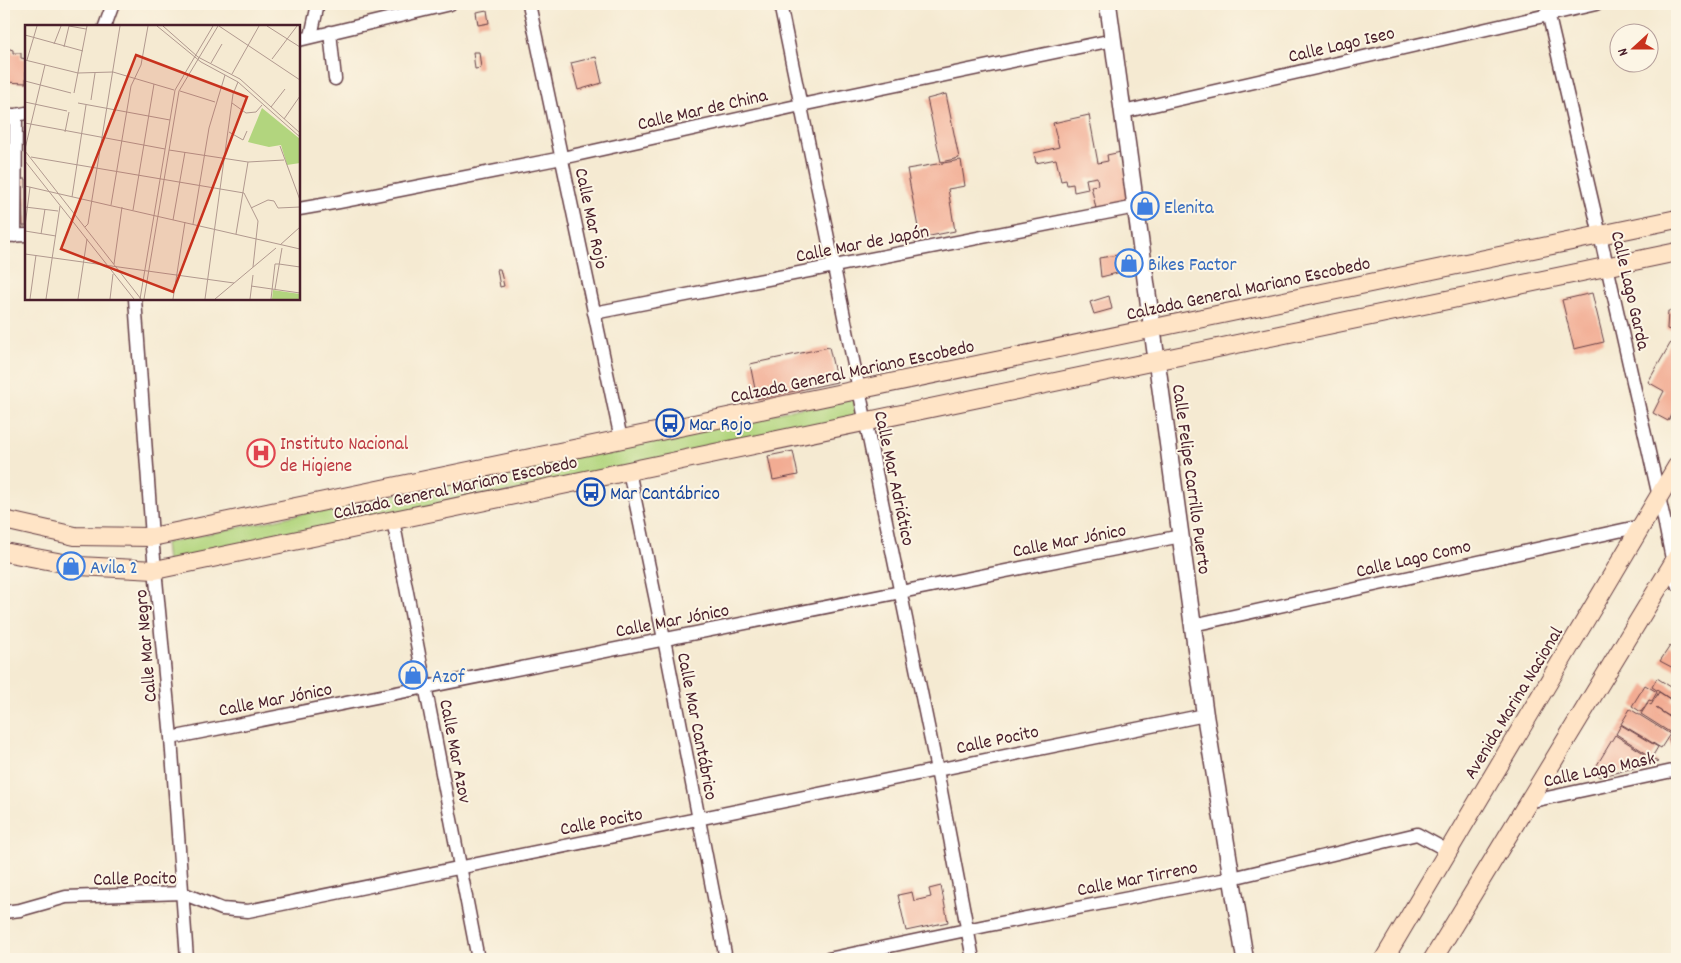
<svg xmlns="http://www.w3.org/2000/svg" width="1681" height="963" viewBox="0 0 1681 963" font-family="Dekko,sans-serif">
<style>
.green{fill:#b2d57e;stroke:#7e7a54}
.building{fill:#f2ac93}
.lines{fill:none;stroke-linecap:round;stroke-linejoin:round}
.minor-casing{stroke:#643d44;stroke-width:15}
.tertiary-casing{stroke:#643d44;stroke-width:19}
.secondary-casing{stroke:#643d44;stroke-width:20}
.minor{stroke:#fff;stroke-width:12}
.tertiary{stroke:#fff;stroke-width:16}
.secondary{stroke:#ffe4c6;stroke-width:18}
.labels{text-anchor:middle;stroke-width:4;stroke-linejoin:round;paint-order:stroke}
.street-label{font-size:19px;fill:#4a1f2b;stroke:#fcf5e5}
.shop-label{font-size:19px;fill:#366cbe;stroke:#fcf5e5;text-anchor:start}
.transit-label{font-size:19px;fill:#164399;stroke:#fcf5e5;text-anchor:start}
.health-label{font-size:19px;fill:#be3a42;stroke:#fcf5e5;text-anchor:start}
.inset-road{fill:none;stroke:#b1998f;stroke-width:1}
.view{fill:#c8321e;fill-opacity:0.15;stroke:#c8321e;stroke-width:2.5}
.inset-edge{fill:none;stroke:#4a1f2b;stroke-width:2.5}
</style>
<rect width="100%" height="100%" fill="#fcf5e5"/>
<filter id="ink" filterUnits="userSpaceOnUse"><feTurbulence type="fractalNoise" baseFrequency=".02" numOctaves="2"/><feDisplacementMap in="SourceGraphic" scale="10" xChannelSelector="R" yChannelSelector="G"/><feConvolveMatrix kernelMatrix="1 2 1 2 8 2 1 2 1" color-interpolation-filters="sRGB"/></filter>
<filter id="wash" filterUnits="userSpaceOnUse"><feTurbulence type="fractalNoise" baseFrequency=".0096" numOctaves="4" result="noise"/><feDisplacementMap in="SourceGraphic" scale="20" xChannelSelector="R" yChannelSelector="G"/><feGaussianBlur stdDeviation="1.12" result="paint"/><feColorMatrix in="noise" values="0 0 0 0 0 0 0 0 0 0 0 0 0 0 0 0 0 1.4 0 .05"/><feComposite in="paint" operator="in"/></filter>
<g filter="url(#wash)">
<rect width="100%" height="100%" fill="#f5ead2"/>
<path class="green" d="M4 129H10L8 224H4Z
M853 397 858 419 167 563 165 543Z"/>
<g id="blocks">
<path class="building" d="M487 10 489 23 478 25 476 12Z
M4 47 13 50V53H21V58L26 59V83L4 82Z
M473 52H479L481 68 475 69Z
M596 57 602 83 578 90 571 63Z
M946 94 959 158 941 162 927 99Z
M1089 115 1098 163 1108 161 1107 155 1121 152 1132 206 1097 213 1091 186 1098 185 1097 177 1086 179 1088 189 1074 192 1073 184 1067 185 1066 180 1061 181 1056 159 1036 163 1034 153 1059 147 1053 123Z
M961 160 965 186 948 189 955 231 920 238 907 169Z
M22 179H26V226H23Z
M1131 253 1133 269 1101 277 1099 258Z
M497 269H500L504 286 500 287Z
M1592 293 1604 342 1574 349 1562 300Z
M1109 296 1112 309 1094 314 1090 302Z
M1668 311H1677V332L1667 329Z
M1677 332V402L1668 421 1653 413 1664 391 1648 382Z
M829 347 837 382 757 399 750 364Z
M793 451 798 475 773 480 768 456Z
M1670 646 1675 650 1677 659V670L1660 661Z
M1657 678 1677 691 1672 700 1652 687Z
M1645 685 1657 692 1652 701 1649 700 1641 712 1632 706Z
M1659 692 1676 703 1674 706 1677 708V721L1656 708 1677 722 1671 733 1641 714 1648 703 1651 705Z
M1630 709 1670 734 1661 748 1621 724Z
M1621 725 1658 747 1652 757 1616 734Z
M1677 728V747L1672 749 1669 739Z
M1615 735 1658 762 1599 777 1594 770Z
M941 886 948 922 906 931 898 895 912 892 914 901 931 897 929 889Z"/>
</g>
</g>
<g filter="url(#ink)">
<use href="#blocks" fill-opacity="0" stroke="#643d44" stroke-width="1"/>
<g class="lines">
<g class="minor-casing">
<path id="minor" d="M529 4 621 439
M780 4 937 770 973 959
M1546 4 1600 235 1664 519 1677 584
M105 26 113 4
M330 32 335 79
M311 36 318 4
M299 40 450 4
M1123 112 1596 4
M4 115H16L26 113
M299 209 339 202 562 158 801 105 1113 40
M4 236 26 235
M15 236 16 115
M135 299 152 537 171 738 187 959
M594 313 1136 207
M629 471 664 639 726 959
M393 520 478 959
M1193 625 1641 526
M171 738 1181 536
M1528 802 1677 770
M4 912 20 910 66 897 182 893 222 909 248 911 1205 715
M828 959 990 925 1232 878 1417 834 1448 851"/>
</g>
<g class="tertiary-casing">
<path id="tertiary" d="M1108 4 1205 715 1245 959"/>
</g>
<g class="secondary-casing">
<path id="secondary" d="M4 520 75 536 152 537 1677 219
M4 552 79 566 155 570 1677 252
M1384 959 1677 466
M1433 959 1677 557"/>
</g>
<use href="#minor" class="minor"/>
<use href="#tertiary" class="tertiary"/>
<use href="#secondary" class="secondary"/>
</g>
</g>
<defs>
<g id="shop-ring" transform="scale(1.4375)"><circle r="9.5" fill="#fcf5e5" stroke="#3f7fe0" stroke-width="1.5"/><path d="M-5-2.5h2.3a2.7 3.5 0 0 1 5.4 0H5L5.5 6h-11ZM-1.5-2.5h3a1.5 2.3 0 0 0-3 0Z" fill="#3f7fe0"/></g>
<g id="bus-ring" transform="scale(1.4375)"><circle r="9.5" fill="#fcf5e5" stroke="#1a4fb4" stroke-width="1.5"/><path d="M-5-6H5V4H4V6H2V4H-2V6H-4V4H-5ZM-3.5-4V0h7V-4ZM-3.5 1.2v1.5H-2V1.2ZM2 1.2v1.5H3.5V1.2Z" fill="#1a4fb4"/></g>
<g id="hospital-ring" transform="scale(1.4375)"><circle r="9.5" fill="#fcf5e5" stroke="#e0444e" stroke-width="1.5"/><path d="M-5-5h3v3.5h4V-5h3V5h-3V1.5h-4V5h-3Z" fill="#e0444e"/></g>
</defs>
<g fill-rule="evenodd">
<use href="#shop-ring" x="1145" y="206"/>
<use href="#shop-ring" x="1129" y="263"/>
<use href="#bus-ring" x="670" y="423"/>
<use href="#hospital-ring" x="261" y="453"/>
<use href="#bus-ring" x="591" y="492"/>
<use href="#shop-ring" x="71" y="566"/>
<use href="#shop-ring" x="413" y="675"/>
</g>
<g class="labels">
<g class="street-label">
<text transform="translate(1341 43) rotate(-13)" y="7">Calle Lago Iseo</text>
<text transform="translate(702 108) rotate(-13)" y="7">Calle Mar de China</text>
<text transform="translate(593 218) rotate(78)" y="7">Calle Mar Rojo</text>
<text transform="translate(862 242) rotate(-11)" y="7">Calle Mar de Japón</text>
<text transform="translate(1248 287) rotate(-12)" y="7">Calzada General Mariano Escobedo</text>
<text transform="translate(1632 290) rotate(77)" y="7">Calle Lago Garda</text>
<text transform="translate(852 370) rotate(-12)" y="7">Calzada General Mariano Escobedo</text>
<text transform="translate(896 478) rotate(78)" y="7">Calle Mar Adriático</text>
<text transform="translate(1193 479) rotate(82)" y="7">Calle Felipe Carrillo Puerto</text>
<text transform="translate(455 486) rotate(-12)" y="7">Calzada General Mariano Escobedo</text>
<text transform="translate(1069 539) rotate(-11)" y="7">Calle Mar Jónico</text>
<text transform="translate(1413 557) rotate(-13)" y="7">Calle Lago Como</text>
<text transform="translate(672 619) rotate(-11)" y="7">Calle Mar Jónico</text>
<text transform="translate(144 646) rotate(-95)" y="7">Calle Mar Negro</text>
<text transform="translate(275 698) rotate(-11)" y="7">Calle Mar Jónico</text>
<text transform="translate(1512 702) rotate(-59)" y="7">Avenida Marina Nacional</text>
<text transform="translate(699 726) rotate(79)" y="7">Calle Mar Cantábrico</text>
<text transform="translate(997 738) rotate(-12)" y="7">Calle Pocito</text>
<text transform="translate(457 751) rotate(79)" y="7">Calle Mar Azov</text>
<text transform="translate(1599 768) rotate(-12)" y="7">Calle Lago Mask</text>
<text transform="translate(601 820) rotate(-11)" y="7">Calle Pocito</text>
<text transform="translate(135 877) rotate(-1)" y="7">Calle Pocito</text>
<text transform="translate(1137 877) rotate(-11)" y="7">Calle Mar Tirreno</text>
</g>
<g class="shop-label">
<text x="1164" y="213">Elenita</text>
<text x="1148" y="270">Bikes Factor</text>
<text x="90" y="573">Avila 2</text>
<text x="432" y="682">Azof</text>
</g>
<g class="transit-label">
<text x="689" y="430">Mar Rojo</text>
<text x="610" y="499">Mar Cantábrico</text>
</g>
<g class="health-label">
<text x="280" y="449">Instituto Nacional<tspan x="280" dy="22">de Higiene</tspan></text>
</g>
</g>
<g transform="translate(25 25)">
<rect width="275" height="275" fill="#f5ead2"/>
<path d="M237 83 275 114V138L262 140 256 120 244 122 223 117ZM248 265 275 269V274H247Z" fill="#b2d57e"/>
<path class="inset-road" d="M44 1 61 4M132 1 176 37 213 57 275 112M138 1 173 32 215 54 275 108M194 1 275 55M242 1 275 22M0 10 58 26M29 19 36 1M39 22 44 1M247 34 272 1M0 35 53 48 88 47 149 65M2 35 12 1M186 38 197 19M207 49 234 1M0 56 46 68M155 66 190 77M49 68 62 1M66 75 70 48M0 77 42 86M53 78 145 95M207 78 221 88 231 87 237 80M246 82 260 64M259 94 275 71M0 98 140 124M40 107 44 87M204 107 218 115 222 106M255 121 275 175M0 124 20 40M144 125 223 137 259 135M0 126 116 274M6 132 219 168M0 136 109 274M0 161 275 224M219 168 233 196 228 242M47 172 61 80M86 180 106 61 116 40 123 1M0 182 33 186M226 183 243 175 249 176 253 183 275 182M108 185 129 59M148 195 160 127M168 199 184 103 200 50M0 201 5 162M60 202 63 199 95 1M0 206 31 211M16 209 20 184M211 209 223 137M255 220 275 202M0 229 209 258M89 239 97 182M254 239 275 242M226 261 275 268M250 264 257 223M5 274 11 230M21 274 35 181M53 274 62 214M85 274 88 249M115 274 150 65 188 1M119 274 154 66 193 1M148 274 160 197M180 274 208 69 213 57M190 274 251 223M225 274 228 250M246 274 250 239H254"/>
<path class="view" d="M111 30 222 72 148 267 36 224Z"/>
<rect width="275" height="275" class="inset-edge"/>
</g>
<rect width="1681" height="963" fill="none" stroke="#fcf5e5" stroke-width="20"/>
<g transform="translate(1634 48) rotate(249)"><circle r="24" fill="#fcf5e5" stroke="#b59f9b"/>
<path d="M0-4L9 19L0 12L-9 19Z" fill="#c8321e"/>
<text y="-8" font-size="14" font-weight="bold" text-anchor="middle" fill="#4a1f2b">N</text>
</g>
</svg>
